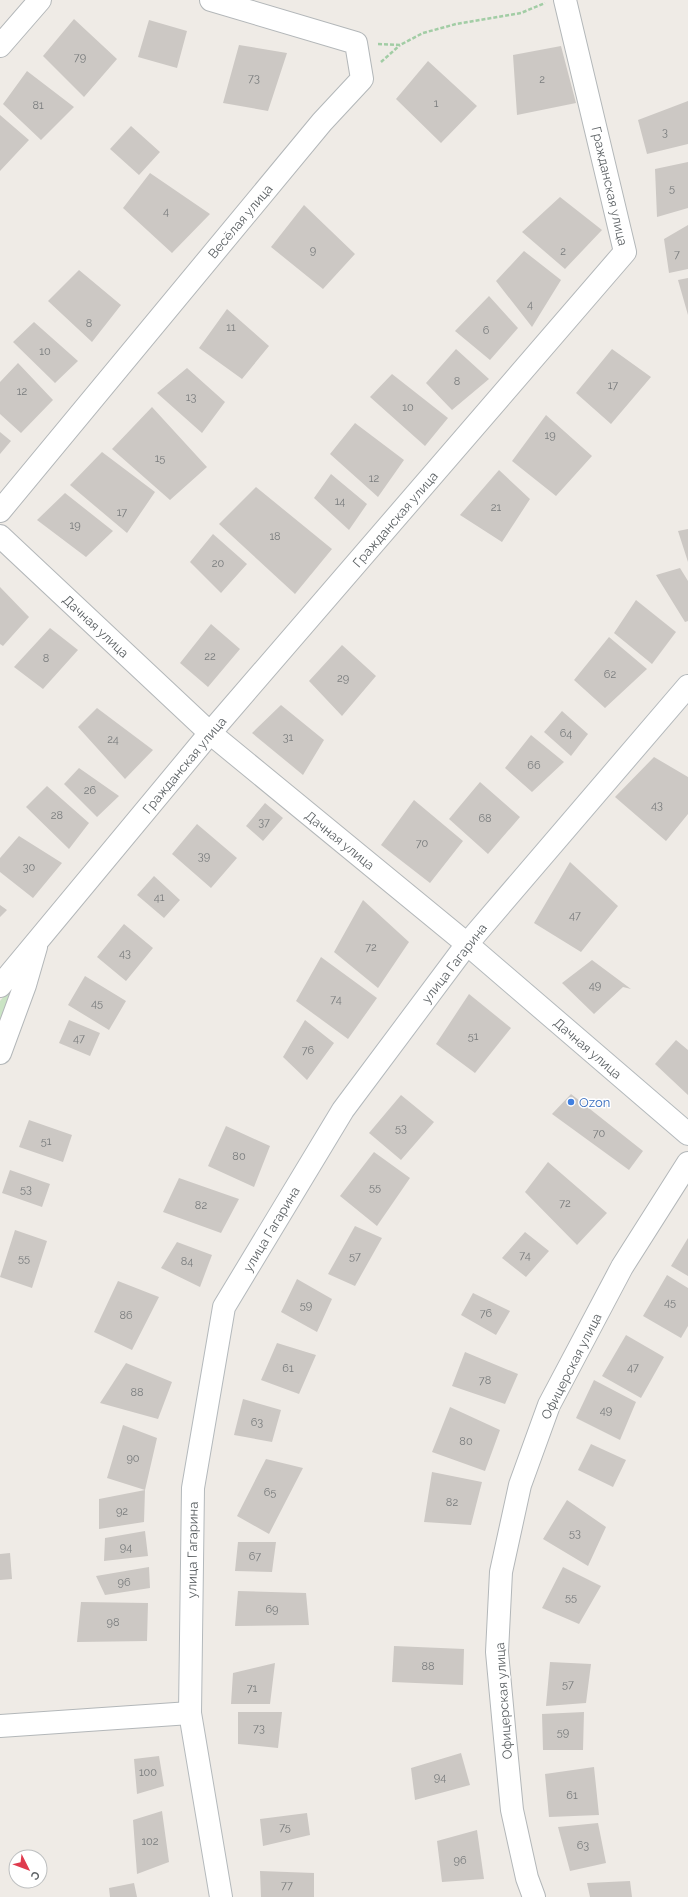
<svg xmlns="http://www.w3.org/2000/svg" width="688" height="1897" viewBox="0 0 688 1897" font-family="Raleway,sans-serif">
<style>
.green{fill:#cae4c4}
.building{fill:#ccc8c4}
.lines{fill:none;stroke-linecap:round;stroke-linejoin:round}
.minor-casing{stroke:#b3b7b9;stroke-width:24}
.tertiary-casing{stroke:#b3b7b9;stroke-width:24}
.secondary-casing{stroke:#b4b9bc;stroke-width:24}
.path{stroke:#a2cda5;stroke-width:2.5;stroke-dasharray:4 2;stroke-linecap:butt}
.minor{stroke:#fff;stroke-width:22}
.tertiary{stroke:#fff;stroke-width:22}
.secondary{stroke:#fff;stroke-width:22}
.shop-dot{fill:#3f7fe0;stroke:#fff;stroke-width:1.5}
.labels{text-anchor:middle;stroke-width:3;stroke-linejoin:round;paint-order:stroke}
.number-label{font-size:11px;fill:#797c7d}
.street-label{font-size:13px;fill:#5d6265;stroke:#fff}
.shop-label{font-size:13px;fill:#366cbe;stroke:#fff;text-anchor:start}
</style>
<rect width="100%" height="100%" fill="#efebe6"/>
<path class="green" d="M20 977 0 1041V1001Z"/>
<path class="building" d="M74 19 117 59 84 97 43 56Z
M149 20 187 31 177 68 138 57Z
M239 45 287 53 268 111 223 103Z
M561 46 576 103 517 115 513 55Z
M428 61 477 106 441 143 396 99Z
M27 71 74 107 41 140 3 104Z
M688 101V144L647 154 638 120Z
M0 115 29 140 0 171Z
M131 126 160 152 139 175 110 149Z
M688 162V208L657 217 655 169Z
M150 173 210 214 172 253 123 208Z
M560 197 602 230 565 269 522 232Z
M304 205 355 254 323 289 271 247Z
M688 225V269L669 273 664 239Z
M524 251 561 280 532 327 496 281Z
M79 270 121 305 92 342 48 301Z
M688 278V315L678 280Z
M489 296 518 328 490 360 455 331Z
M227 309 269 346 242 379 199 348Z
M34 322 78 361 55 383 13 342Z
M456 349 489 379 452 410 426 383Z
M612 349 651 377 611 424 576 393Z
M18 363 53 400 21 433 0 414V382Z
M187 368 225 402 202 433 157 393Z
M392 374 448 418 425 446 370 397Z
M152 407 207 467 170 500 112 449Z
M546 415 592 456 556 496 512 461Z
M355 423 404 460 378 497 330 454Z
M0 432 11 441 0 454Z
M102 452 155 492 127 533 70 485Z
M499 470 530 499 502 542 460 515Z
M331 474 367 504 349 530 314 498Z
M256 487 332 549 295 594 219 524Z
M65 493 113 531 86 557 37 520Z
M688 529V562L678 531Z
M213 534 247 564 221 593 190 562Z
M680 568 688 581V621L685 622 656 575Z
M0 587 29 617 3 646 0 644Z
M636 600 676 632 652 664 614 633Z
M211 624 240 649 208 687 180 663Z
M50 628 78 650 43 689 14 667Z
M609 637 647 669 605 708 574 680Z
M342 645 376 676 342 716 309 681Z
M281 705 324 740 303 775 252 733Z
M97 708 153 750 125 779 78 727Z
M562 711 588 734 571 756 544 732Z
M531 735 564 762 532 792 505 768Z
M654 757 688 777V814L666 841 615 797Z
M79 768 119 796 97 817 64 784Z
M480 782 520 817 488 854 449 819Z
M47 786 89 823 69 849 26 807Z
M414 800 463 841 430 883 381 845Z
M265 803 283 818 263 841 246 826Z
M197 824 237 858 211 888 172 854Z
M19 836 62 863 33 898 0 872V858Z
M570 862 618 906 581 952 534 923Z
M154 876 180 900 164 918 137 895Z
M363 900 409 942 378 988 334 952Z
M0 905 7 910 0 917Z
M124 924 153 948 126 981 97 957Z
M321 957 377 998 348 1039 296 1001Z
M592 960 631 989 623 987 594 1014 562 983Z
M85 976 126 1001 109 1030 68 1005Z
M469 994 511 1028 475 1073 436 1044Z
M69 1020 100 1033 90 1056 59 1043Z
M305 1020 334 1043 307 1080 283 1057Z
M676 1040 688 1050V1095L655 1064Z
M571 1094 643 1151 629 1170 552 1114Z
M401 1095 434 1122 401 1160 369 1133Z
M29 1120 72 1135 63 1162 19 1147Z
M226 1126 270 1146 254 1187 208 1166Z
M374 1152 410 1178 377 1226 340 1196Z
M548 1162 607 1213 577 1245 525 1192Z
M10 1170 50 1184 42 1207 2 1193Z
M179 1178 239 1199 221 1233 163 1212Z
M355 1226 382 1238 355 1286 328 1274Z
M15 1230 47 1241 32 1288 0 1277Z
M525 1232 549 1251 526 1277 502 1258Z
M688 1238V1276L671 1266Z
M177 1242 212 1255 200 1287 161 1268Z
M667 1275 688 1288V1326L681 1338 643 1316Z
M297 1279 332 1299 317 1332 281 1312Z
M118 1281 159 1297 132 1350 94 1332Z
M473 1293 510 1311 496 1335 461 1315Z
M626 1335 664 1357 641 1398 602 1376Z
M277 1343 316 1355 299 1394 261 1380Z
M465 1352 518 1374 505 1404 452 1386Z
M126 1363 172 1382 158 1419 100 1403Z
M594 1380 636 1402 620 1440 576 1418Z
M243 1399 281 1410 272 1442 234 1435Z
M450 1407 500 1430 485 1471 432 1452Z
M123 1425 157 1438 145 1490 107 1478Z
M591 1444 626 1460 613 1487 578 1470Z
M266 1459 303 1468 269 1534 237 1516Z
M432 1472 482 1482 471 1525 424 1522Z
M145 1490 144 1522 99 1529V1499Z
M567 1500 606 1527 588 1566 543 1539Z
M145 1531 148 1556 104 1561 105 1538Z
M238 1542H276L272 1572 235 1571Z
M10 1553 12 1579 0 1580V1554Z
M149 1567 150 1588 105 1595 96 1576Z
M563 1567 601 1586 579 1624 542 1608Z
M238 1591 306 1593 309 1625 235 1626Z
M81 1602 148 1603 147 1641 77 1642Z
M394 1646 464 1649 463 1685 392 1682Z
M550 1662 591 1664 586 1703 546 1706Z
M275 1663 270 1704H231L233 1673Z
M238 1712H282L278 1748 238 1744Z
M584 1712 583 1750H543L542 1714Z
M461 1753 470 1785 415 1800 411 1768Z
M159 1756 164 1786 137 1794 134 1759Z
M594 1767 599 1815 549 1817 545 1774Z
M162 1811 169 1862 137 1874 133 1820Z
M307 1813 310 1835 263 1846 260 1819Z
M598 1823 606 1863 570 1871 558 1827Z
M477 1830 484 1879 442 1882 437 1841Z
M260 1871 314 1873V1897H261Z
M630 1881 632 1897H590L587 1883Z
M134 1883 137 1897H110L109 1888Z"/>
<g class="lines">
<g class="minor-casing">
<path id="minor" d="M0 46 40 0
M0 511 322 122 362 79 356 43 211 0
M0 986 210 733 625 252 565 0
M0 1053 25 985 36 947
M0 1726 190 1713
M534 1897 527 1878 512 1810 505 1738 497 1652 501 1572 520 1485 549 1405 622 1267 688 1163"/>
</g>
<g class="tertiary-casing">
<path id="tertiary" d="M0 536 210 733 467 944"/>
</g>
<g class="secondary-casing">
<path id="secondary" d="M467 944 688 1134
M221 1897 190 1713 193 1488 224 1307 343 1110 467 944 688 686"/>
</g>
<path class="path" d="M378 44 400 45 423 33 456 24 521 13 545 3
M381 62 400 45"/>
<use href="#minor" class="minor"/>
<use href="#tertiary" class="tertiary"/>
<use href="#secondary" class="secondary"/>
</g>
<circle class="shop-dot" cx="571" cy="1102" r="4"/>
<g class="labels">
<g class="number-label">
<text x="80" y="61">79</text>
<text x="254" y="82">73</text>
<text x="542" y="83">2</text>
<text x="436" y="107">1</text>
<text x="38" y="109">81</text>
<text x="665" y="136">3</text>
<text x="672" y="192">5</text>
<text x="166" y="215">4</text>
<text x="313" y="254">9</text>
<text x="563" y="255">2</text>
<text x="677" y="258">7</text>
<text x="530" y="308">4</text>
<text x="89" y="327">8</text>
<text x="231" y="331">11</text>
<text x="486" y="334">6</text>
<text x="45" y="355">10</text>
<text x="457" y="385">8</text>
<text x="613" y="389">17</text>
<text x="22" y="395">12</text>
<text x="191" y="401">13</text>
<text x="408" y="411">10</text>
<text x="550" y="439">19</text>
<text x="160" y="462">15</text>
<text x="374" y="482">12</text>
<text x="340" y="505">14</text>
<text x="496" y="511">21</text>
<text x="122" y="516">17</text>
<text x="75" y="529">19</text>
<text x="275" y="540">18</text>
<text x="218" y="567">20</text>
<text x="210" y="660">22</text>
<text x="46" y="662">8</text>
<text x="610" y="678">62</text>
<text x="343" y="682">29</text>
<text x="566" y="737">64</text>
<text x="288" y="741">31</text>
<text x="113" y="743">24</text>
<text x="534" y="769">66</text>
<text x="90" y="794">26</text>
<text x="657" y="809">43</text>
<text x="57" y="819">28</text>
<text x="485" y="822">68</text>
<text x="264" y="826">37</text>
<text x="422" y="847">70</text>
<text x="204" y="860">39</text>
<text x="29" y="871">30</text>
<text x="159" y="901">41</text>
<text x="575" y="919">47</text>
<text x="371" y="951">72</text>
<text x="125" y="957">43</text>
<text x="595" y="989">49</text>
<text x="336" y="1003">74</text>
<text x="97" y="1007">45</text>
<text x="473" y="1040">51</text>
<text x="79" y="1042">47</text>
<text x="308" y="1054">76</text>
<text x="401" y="1132">53</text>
<text x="599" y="1137">70</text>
<text x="46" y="1145">51</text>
<text x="239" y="1160">80</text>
<text x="375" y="1191">55</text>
<text x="26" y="1193">53</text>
<text x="565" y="1207">72</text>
<text x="201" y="1209">82</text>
<text x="525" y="1259">74</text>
<text x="355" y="1260">57</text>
<text x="24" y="1262">55</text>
<text x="187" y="1265">84</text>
<text x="670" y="1306">45</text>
<text x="306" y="1309">59</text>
<text x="486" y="1317">76</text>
<text x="126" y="1319">86</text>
<text x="633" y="1371">47</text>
<text x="288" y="1372">61</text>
<text x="485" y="1384">78</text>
<text x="137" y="1396">88</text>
<text x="606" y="1414">49</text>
<text x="257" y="1426">63</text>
<text x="466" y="1445">80</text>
<text x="133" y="1462">90</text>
<text x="270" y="1496">65</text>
<text x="452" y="1506">82</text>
<text x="122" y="1515">92</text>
<text x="575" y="1537">53</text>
<text x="126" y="1551">94</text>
<text x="255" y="1560">67</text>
<text x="124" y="1586">96</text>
<text x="571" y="1601">55</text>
<text x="272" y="1613">69</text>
<text x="113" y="1626">98</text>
<text x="428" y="1670">88</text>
<text x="568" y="1688">57</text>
<text x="252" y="1692">71</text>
<text x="259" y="1732">73</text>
<text x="563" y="1736">59</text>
<text x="148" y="1776">100</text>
<text x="440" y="1781">94</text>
<text x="572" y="1799">61</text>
<text x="285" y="1831">75</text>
<text x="150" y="1845">102</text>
<text x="583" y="1849">63</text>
<text x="460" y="1864">96</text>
<text x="287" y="1889">77</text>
</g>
<g class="street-label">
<text transform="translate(610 186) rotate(77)" y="5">Гражданская улица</text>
<text transform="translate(240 221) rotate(-50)" y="5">Весёлая улица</text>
<text transform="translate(395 519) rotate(-49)" y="5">Гражданская улица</text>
<text transform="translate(96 626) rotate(43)" y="5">Дачная улица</text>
<text transform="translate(184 765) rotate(-50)" y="5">Гражданская улица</text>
<text transform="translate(340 840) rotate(39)" y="5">Дачная улица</text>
<text transform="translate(454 963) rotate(-52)" y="5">улица Гагарина</text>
<text transform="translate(588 1048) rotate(41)" y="5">Дачная улица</text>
<text transform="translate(271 1229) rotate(-59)" y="5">улица Гагарина</text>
<text transform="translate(571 1366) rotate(-63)" y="5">Офицерская улица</text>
<text transform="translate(192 1550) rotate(-89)" y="5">улица Гагарина</text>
<text transform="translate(503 1701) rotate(-94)" y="5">Офицерская улица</text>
</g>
<g class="shop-label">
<text x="579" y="1107">Ozon</text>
</g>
</g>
<g transform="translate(28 1869) rotate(132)"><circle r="19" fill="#ffffff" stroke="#bec0c1"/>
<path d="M0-3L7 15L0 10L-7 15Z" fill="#df3b4e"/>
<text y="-6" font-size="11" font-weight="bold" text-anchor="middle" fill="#5d6265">С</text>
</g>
</svg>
